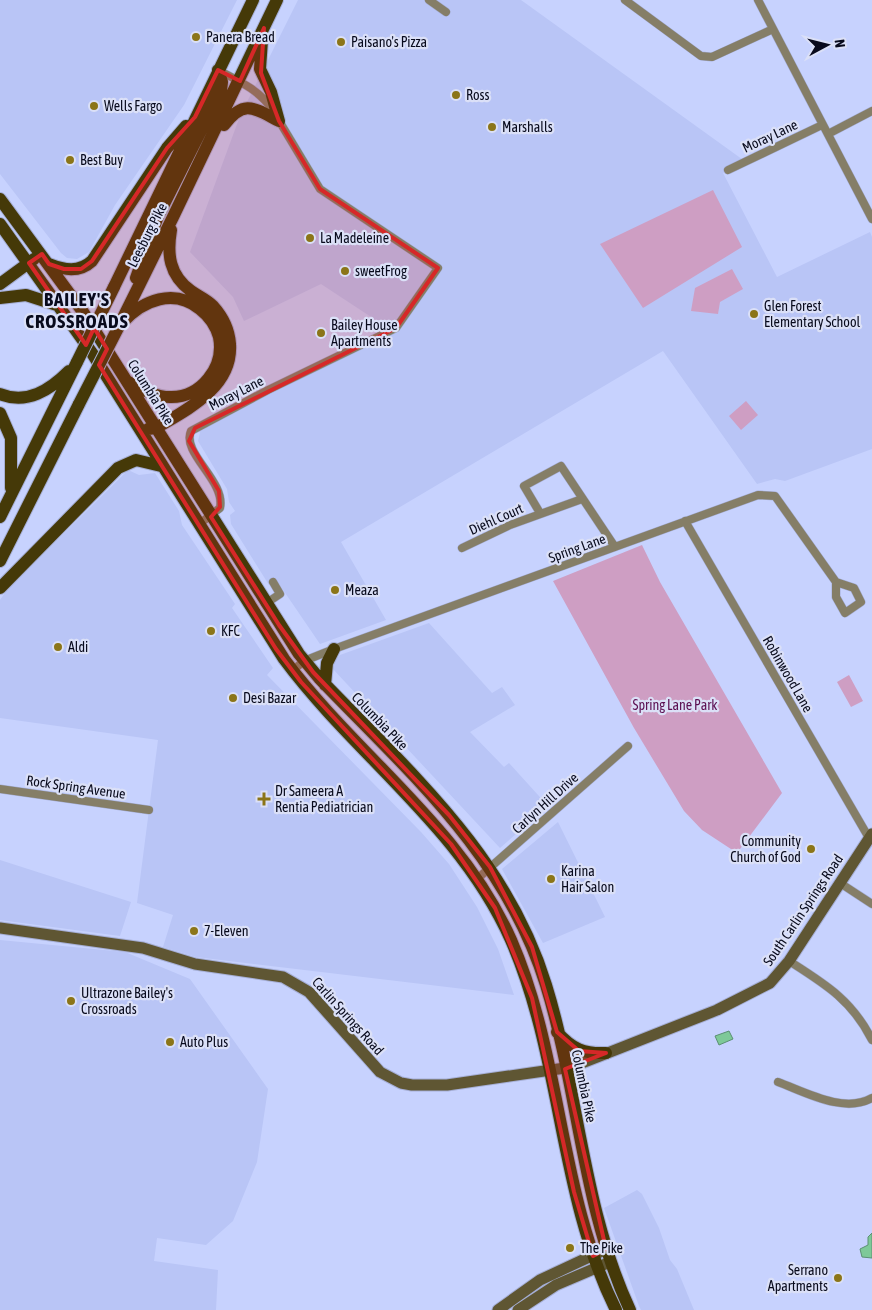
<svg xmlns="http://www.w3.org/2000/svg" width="872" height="1310" viewBox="0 0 872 1310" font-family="'Asap Condensed',sans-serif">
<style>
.built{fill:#b9c5f6}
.green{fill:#ce9ec3}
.water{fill:#7ec998;stroke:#5b9073}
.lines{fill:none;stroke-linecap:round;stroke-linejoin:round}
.street-casing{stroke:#a5aed5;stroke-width:9}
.secondary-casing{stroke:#a5aed5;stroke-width:13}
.primary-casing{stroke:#a5aed5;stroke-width:14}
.street{stroke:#857e67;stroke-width:8}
.secondary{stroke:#5f5633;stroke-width:11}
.primary{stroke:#453908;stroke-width:12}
.primary-bridge-casing{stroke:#a5aed5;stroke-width:14;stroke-linecap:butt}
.primary-bridge{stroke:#453908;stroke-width:12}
.marked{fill:#d62828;fill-opacity:0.2;stroke:#d62828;stroke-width:4;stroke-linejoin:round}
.poi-dot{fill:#8b7518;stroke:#dbe0f7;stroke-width:2}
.labels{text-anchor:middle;stroke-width:4.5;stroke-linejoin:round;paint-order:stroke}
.poi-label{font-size:14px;fill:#080a1c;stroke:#dbe0f7;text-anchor:start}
.street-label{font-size:14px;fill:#080a1c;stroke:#dbe0f7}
.park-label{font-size:14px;fill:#5c0f52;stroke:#dbe0f7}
.district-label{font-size:19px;font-weight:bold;letter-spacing:1px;fill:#080a1c;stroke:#dbe0f7}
</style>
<rect width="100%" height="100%" fill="#c7d2fe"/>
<path class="built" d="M0 0H237L184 105 115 205 89 252 77 259 67 258 61 253 0 174Z
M298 0H521L746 162 723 173 777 277 870 232 872 237V449L785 481 775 479 757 484 663 351 341 542 386 620 320 644 277 581 269 585 231 524 230 515 235 511 229 502 227 489 198 441 200 433 198 428 394 332 321 284 244 321 233 297 190 252 240 116Z
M128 470 139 475 155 473 179 511 182 525 235 604 232 608 273 668 267 675 421 832 449 864 477 907 498 949 514 995 196 957 163 947 173 915 137 903 158 740 0 718V600L7 590Z
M429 623 492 693 502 687 515 705 470 732 504 767 509 763 548 806 500 848 332 668 334 661 340 655Z
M558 822 605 917 543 943 502 869Z
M0 860 131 902 120 936 0 920Z
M0 940 125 952 190 979 268 1089 257 1162 233 1221 206 1245 157 1238 154 1261 218 1270 216 1310H0Z
M637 1190 642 1194 659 1228 670 1260 677 1269 694 1310H641L639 1306 604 1208Z"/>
<path class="green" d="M713 190 742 247 643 308 600 244Z
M732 269 743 289 720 302 718 314 691 311 695 288Z
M746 401 758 415 741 430 729 416Z
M642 545 660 582 782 793 737 853 702 830 684 811 634 728 553 581Z
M849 675 863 701 851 707 837 682Z"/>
<path class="water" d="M729 1031 733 1039 719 1045 715 1036Z
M872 1233V1258L862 1257 860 1249 868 1245V1237Z"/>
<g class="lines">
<g class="street-casing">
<path id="street" d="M429 0 446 12
M625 0 701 56 712 57 773 29
M758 0 872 219
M218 70C239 81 259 90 272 109
M828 134 872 111
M728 170 822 125
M540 513 524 486 561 466 615 547
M685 521 869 838
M198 525 220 508C226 481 181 453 191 431L268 390 396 328 438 268 320 189 278 119
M462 548 510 525 582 499
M265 604 280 594 273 582
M292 671 304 661 334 649 758 495 775 496 836 582 854 588 861 602 845 613 836 597V582
M0 789 149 810
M477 879 628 746
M840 883 872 904
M789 961C825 984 852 1000 872 1040
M778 1082C805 1092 844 1114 872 1098"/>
</g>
<g class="secondary-casing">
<path id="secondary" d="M0 928 143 948 195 964 283 977 309 992 380 1072 401 1083 412 1085H447L572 1067 717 1010 770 983 789 961 872 834
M498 1310 540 1280 602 1251
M518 1310 556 1285 610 1262"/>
</g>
<g class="primary-casing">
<path id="primary" d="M262 40 260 69 271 92 279 121
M224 125C244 99 254 108 279 121
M0 199 83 312 299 654 319 678C410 773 506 855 546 985 579 1092 582 1207 630 1310
M0 224 92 353 284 659C356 756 461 827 511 940 563 1059 558 1194 616 1310
M49 264C64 270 79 273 92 261L167 148 186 126
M136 278 158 216 221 91 222 82 218 70
M0 284 34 259
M114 287 253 0
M0 298 26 295 60 306
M123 322C143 300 174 288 200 309 209 316 216 326 219 337 225 367 201 398 170 397 155 397 140 389 127 381
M118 328 173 217 277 0
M0 394C27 405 50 390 69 371
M0 413 11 438V488
M148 429 156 428C188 409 233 387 230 344 229 329 222 316 213 306 206 299 198 296 191 291 169 275 167 254 171 230
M0 517 77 362
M0 561 79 404
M0 588 118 468 136 460 161 466
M325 685 327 663 334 649
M557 1032C572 1049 584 1054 606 1053"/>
</g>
<use href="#street" class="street"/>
<use href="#secondary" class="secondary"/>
<use href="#primary" class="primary"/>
<g class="primary-bridge-casing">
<path id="primary-bridge" d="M77 362 114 287
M79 404 118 328"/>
</g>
<use href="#primary-bridge" class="primary-bridge"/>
</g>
<path class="marked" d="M264 28 261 73 279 121 320 189 438 268 396 328 195 428 189 441 219 491 220 507 211 517 279 625 313 672 449 815 490 867 532 947 557 1032 579 1051 606 1053 565 1069 606 1249 593 1256 574 1192 532 998 495 908 451 844 301 682 276 649 99 365 107 349 94 328 86 345 29 263 42 254 49 264 64 269H81L92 261 167 148 195 117 218 70 240 81Z"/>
<g class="poi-dot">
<circle cx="196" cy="37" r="5"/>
<circle cx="341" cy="42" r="5"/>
<circle cx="456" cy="95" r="5"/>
<circle cx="94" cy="106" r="5"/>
<circle cx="492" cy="127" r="5"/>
<circle cx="70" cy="160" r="5"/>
<circle cx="310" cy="238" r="5"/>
<circle cx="345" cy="271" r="5"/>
<circle cx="754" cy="314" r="5"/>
<circle cx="321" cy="333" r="5"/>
<circle cx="335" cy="590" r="5"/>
<circle cx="211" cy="631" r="5"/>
<circle cx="58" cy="647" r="5"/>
<circle cx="233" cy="698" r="5"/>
<path d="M261.5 791.5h5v5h5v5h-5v5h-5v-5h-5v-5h5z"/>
<circle cx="811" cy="849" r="5"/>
<circle cx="551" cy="879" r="5"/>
<circle cx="194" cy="931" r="5"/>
<circle cx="71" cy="1001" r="5"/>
<circle cx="170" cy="1042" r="5"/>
<circle cx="570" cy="1248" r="5"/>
<circle cx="838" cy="1278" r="5"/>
</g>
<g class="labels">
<g class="poi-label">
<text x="206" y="42">Panera Bread</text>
<text x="351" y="47">Paisano's Pizza</text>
<text x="466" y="100">Ross</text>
<text x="104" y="111">Wells Fargo</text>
<text x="502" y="132">Marshalls</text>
<text x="80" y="165">Best Buy</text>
<text x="320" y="243">La Madeleine</text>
<text x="355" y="276">sweetFrog</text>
<text x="764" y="311">Glen Forest<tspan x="764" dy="16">Elementary School</tspan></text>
<text x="331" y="330">Bailey House<tspan x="331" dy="16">Apartments</tspan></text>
<text x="345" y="595">Meaza</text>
<text x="221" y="636">KFC</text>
<text x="68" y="652">Aldi</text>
<text x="243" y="703">Desi Bazar</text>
<text x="275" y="796">Dr Sameera A<tspan x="275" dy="16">Rentia Pediatrician</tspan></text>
<text x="801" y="846" text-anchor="end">Community<tspan x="801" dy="16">Church of God</tspan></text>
<text x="561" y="876">Karina<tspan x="561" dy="16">Hair Salon</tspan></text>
<text x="204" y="936">7-Eleven</text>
<text x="81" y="998">Ultrazone Bailey's<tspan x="81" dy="16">Crossroads</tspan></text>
<text x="180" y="1047">Auto Plus</text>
<text x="580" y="1253">The Pike</text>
<text x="828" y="1275" text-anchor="end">Serrano<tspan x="828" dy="16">Apartments</tspan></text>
</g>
<g class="street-label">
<text transform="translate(770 136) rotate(-25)" y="5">Moray Lane</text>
<text transform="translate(147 235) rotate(-63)" y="5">Leesburg Pike</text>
<text transform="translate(151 392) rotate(58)" y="5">Columbia Pike</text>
<text transform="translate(236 393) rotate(-27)" y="5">Moray Lane</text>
<text transform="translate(496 519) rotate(-24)" y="5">Diehl Court</text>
<text transform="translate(577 548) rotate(-20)" y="5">Spring Lane</text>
<text transform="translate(788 674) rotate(60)" y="5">Robinwood Lane</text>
<text transform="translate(380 721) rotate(46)" y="5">Columbia Pike</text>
<text transform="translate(76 787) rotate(8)" y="5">Rock Spring Avenue</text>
<text transform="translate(545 803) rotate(-42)" y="5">Carlyn Hill Drive</text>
<text transform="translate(803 910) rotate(-56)" y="5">South Carlin Springs Road</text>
<text transform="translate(348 1016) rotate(48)" y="5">Carlin Springs Road</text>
<text transform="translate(584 1086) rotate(78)" y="5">Columbia Pike</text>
</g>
<g class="park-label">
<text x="675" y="710">Spring Lane Park</text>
</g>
<g class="district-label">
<text x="77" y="306">BAILEY'S<tspan x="77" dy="22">CROSSROADS</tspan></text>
</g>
</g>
<g transform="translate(827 45) rotate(83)" stroke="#dbe0f7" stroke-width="4" paint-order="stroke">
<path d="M0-4L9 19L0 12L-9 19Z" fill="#080a1c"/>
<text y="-8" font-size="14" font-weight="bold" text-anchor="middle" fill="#080a1c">N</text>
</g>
</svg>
